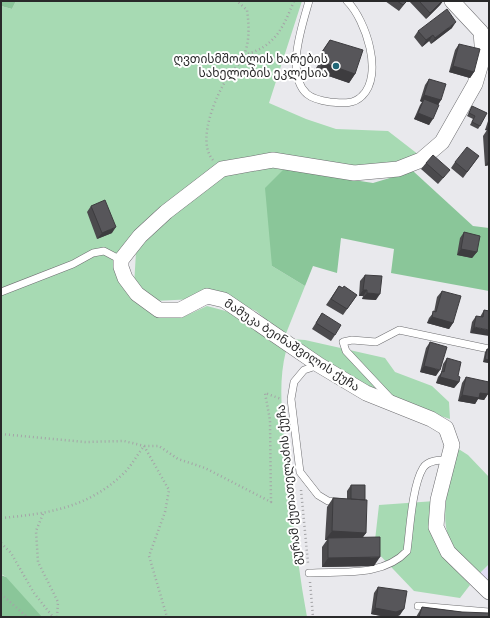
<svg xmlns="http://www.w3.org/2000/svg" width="490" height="618" viewBox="0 0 490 618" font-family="'Public Sans','Noto Sans Georgian',sans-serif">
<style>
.industrial{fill:#e0dcf2}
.green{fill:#a7dab3}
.forest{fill:#8ac699}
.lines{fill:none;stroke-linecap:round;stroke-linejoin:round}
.lane-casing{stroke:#6e6e71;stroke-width:8}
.street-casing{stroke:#6e6e71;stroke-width:16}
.path{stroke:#a4a4a7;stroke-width:2.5;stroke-dasharray:1 3;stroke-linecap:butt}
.lane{stroke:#fff;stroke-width:7}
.street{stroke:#fff;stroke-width:15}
.wall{fill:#4b4a4d}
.shaded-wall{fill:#3d3c3f}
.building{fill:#57565a;stroke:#3d3c3f}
.poi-dot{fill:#216676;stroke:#fff;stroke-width:1.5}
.labels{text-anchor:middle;stroke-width:4;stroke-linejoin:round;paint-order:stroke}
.poi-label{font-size:12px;fill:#29292a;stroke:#fff;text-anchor:end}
.street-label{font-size:12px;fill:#29292a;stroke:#fff}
</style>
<rect width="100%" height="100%" fill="#e9e9ed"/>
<path class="industrial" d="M489 564V584L477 576Z"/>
<path class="green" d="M16 1H302L269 103 306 119 336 129 388 131 419 155 395 166 333 168 218 167 121 260 154 312 181 318 207 306 233 313 286 351C277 386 283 422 287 457 292 511 297 564 307 617H27L1 587 6 577 1 574V6L12 9Z
M247 167H286L272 266 305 286 285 336 256 311 210 292 195 299 154 301 134 286 136 252 143 244 182 206 224 172Z
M290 339 305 340 385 358 395 372 432 386 449 402 450 419 401 403 363 385Z
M457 448 468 455 489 477V564L477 576C469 565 455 550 449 538 439 514 451 473 457 448Z
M435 501 443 554 470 585 460 598 414 591 374 549 379 505Z"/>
<path class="forest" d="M1 1H16L12 9 1 6Z
M286 167 328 176 373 183 413 171 473 226 489 228V291L391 273 394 249 341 238 337 273 313 266 305 286 272 266 265 188Z
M1 575 6 577 42 617H1Z"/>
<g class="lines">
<g class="lane-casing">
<path id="lane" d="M309 1C302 26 285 74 307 94 313 99 323 101 330 102 342 103 353 105 362 96 384 75 366 20 347 1
M1 292 73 264 93 253 104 251 121 260
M319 365 304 370 294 382 291 399 300 472 318 495 328 501 339 502
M391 399 346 351 343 342 352 340 376 342 399 330 489 349
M309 573C342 571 383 577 407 551 410 529 412 486 423 468 428 460 440 460 448 460
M418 606 489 612"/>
</g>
<g class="street-casing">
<path id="street" d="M452 1 481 32 483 57 475 84 442 142 421 160 398 169 354 173 273 160 222 169 166 212 140 236 121 260V267L125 278 137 294 159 310H180L207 296 224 300 319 365 366 393 431 419 446 428 452 445 438 500 436 527 448 552 489 592"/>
</g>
<path class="path" d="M244 55C275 47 283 28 294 1
M213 160C196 141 216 95 228 77 233 70 241 63 244 55 250 41 249 24 247 10L237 1
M1 434 85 442 124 441 144 446 169 490 165 512 149 556 167 617
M301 490 308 563
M43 514 36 531 38 562 58 602 57 617
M1 518C46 514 87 508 122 475 131 467 137 455 144 446H159L178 459 205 468 271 502 270 420 265 393 281 399
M1 543 11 553 34 593 53 617
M310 582 313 617
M1 594 27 617"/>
<use href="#lane" class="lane"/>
<use href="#street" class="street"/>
</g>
<path class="wall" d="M385 1H407L399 11Z
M409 1H443L440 5 426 19Z
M452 28 431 44 429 41 422 47 414 37 418 31Z
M330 40 355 74 349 83 317 72 316 68 318 65 316 60Z
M459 44 474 72 470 78 449 72 455 50Z
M429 79 441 100 438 105 429 125 414 119 420 105 422 102 420 101 425 85Z
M472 106 480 126 478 129 470 125 473 119 467 116Z
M489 118V165L485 166 483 136 487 130H485Z
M479 156 463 178 451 168 455 162Z
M426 163 445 176 438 184 421 169Z
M91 206 112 233 97 239 87 212Z
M464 232 477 252 472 258 457 255 460 238Z
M365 275 376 300 362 299 363 296H359L360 281Z
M339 286 357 295 343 315 326 305Z
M442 291 453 323 449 329 427 323 429 318 434 312 437 297Z
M484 310 489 311 470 333 472 322 476 316 480 317Z
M322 313 335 335 331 341 312 329Z
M430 342 436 376 420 372 426 348Z
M487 349 489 363 483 362 485 352Z
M447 358 458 376 459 382 454 388 436 383 438 377 441 373 443 364Z
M466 377 488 394 484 400 478 399 475 404 458 401 462 383Z
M351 485 365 500 366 533 362 538 374 566 322 567V547L327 540H325L327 507 333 498 347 499V491Z
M378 587 400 615 395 617H386L371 614 374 593Z
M422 607 462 612 489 617H416Z"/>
<path class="shaded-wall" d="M442 1H443L440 5 426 19 430 13Z
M456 22 452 28 431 44 435 38Z
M433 35 429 41 422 47 426 40Z
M324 63 355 74 349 83 317 72Z
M453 66 474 72 470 78 449 72Z
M424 95 441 100 437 106 424 99 422 102 420 101Z
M418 113 433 119 429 125 414 119Z
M488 127H489V131L485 130Z
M489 160V165L485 166Z
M116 227 112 233 97 239 102 233Z
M461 249 477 252 472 258 457 255Z
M363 290H367L363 296H359Z
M367 293 380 294 376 300 362 299Z
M432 317 453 323 449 329 427 323Z
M474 327 489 330V336L470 333Z
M485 359 489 360V363L483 362Z
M424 366 440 370 436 376 420 372Z
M440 377 459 382 454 388 436 383Z
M480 393 488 394 484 400 478 399 475 404 458 401 462 395Z
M332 531 366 533 360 541 328 538 327 540H325Z
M380 557 374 566 322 567 328 558Z
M375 608 404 609 400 615 395 617H386L371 614Z"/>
<path class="building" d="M397 1H407L403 5Z
M419 1H442L430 13Z
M447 9 456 22 435 38 433 35 426 40 418 31Z
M330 40 363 50 355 74 324 63 322 60 324 56 322 52Z
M459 44 480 49 474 72 453 66Z
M429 79 446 84 441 100 424 95Z
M424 99 439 105 433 119 418 113Z
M472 106 487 113 480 126 472 122 475 116 469 113Z
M488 130H489V158Z
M467 147 479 156 467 172 455 162Z
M433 155 450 170 443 178 426 163Z
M105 200 116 227 102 233 91 206Z
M464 232 480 236 477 252 461 249Z
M365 275 382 276 380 294 367 293V290H363Z
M339 286 343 288 344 286 357 295 347 309 331 299Z
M442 291 461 296 453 323 432 317 433 311 436 312Z
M484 310 489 311V330L474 327 476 316 483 317Z
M322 313 341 325 335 335 316 323Z
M430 342 447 347 440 370 424 366Z
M487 349H489V360L485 359Z
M447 358 461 362 458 376 460 377 459 382 440 377 442 371 444 372Z
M466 377 489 382V388L488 394 480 393 479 398 462 395Z
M351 485H365V500L351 499Z
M333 498 367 500 366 533 332 531Z
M380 537V557L328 558V538Z
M378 587 407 591 404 609 396 612 375 608Z
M422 607 462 612 489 613V617H419Z"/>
<circle class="poi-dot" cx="336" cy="66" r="4"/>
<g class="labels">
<g class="poi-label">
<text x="328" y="63">ღვთისმშობლის ხარების<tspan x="328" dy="14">სახელობის ეკლესია</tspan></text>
</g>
<g class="street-label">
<text transform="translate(292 345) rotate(33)" y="4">მამუკა ბეინაშვილის ქუჩა</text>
<text transform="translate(289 485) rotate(-96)" y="4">გურამ ქუთათელაძის ქუჩა</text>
</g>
</g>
<rect width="490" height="618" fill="none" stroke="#29292a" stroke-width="4"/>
</svg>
